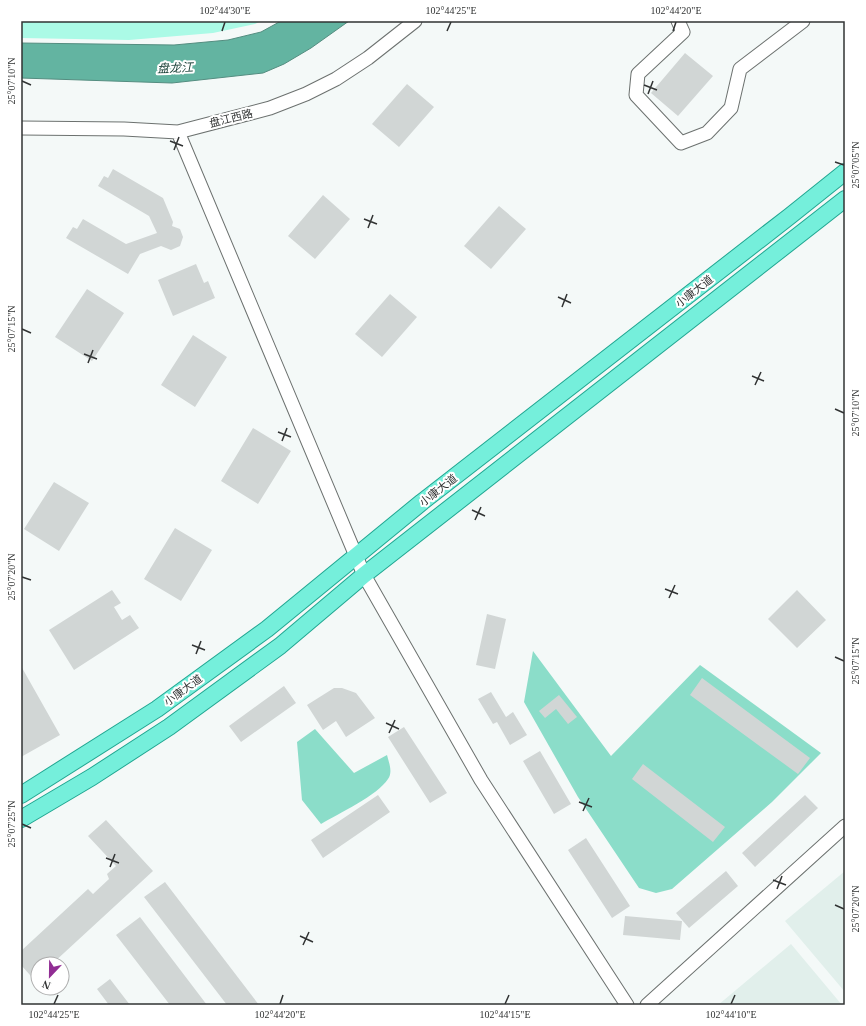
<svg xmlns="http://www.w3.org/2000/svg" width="866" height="1026" viewBox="0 0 866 1026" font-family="'Times New Roman','Noto Sans SC',serif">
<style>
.built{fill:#e1efeb}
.green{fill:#abfae6}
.forest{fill:#8bddc9}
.water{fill:#63b4a1;stroke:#548d80}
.building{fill:#d1d6d5}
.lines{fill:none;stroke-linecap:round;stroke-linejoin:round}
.minor-casing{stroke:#6c716f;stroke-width:15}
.major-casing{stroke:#21a691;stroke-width:18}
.minor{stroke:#fff;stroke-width:13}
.major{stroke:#75efdb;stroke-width:16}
.ticks{fill:none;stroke:#313333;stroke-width:1.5}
.labels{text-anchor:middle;stroke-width:4;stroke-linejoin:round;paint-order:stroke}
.street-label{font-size:11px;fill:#313333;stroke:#fff}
.water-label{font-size:12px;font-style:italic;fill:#1c4239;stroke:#fff}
.neatline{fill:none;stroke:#313333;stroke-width:1.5}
.ticks-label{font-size:10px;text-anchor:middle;fill:#313333}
</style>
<rect width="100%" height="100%" fill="#f4f9f8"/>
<path class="built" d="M845 871V992L785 921Z
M791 944 842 1005H718Z"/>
<path class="green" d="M21 21H261L255 24 213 33 129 40 21 38Z"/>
<path class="forest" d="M533 651 611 756 700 665 821 753 772 802 672 889 656 893 639 888 578 797 524 702Z
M315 729 354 773 387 755C389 763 393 772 388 779 378 795 338 814 321 824L302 800 297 742Z"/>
<path class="water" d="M281 21H349L311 48 284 64 263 73 172 83 21 78V43L174 45 228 40 261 32Z"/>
<path class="building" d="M685 53 713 76 678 116 651 93Z
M407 84 434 107 399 147 372 124Z
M113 169 163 198 173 222 172 226 180 229 183 237 180 246 171 250 161 246 140 254 128 274 66 238 73 227 77 229 83 219 126 244 157 233 149 216 98 186 104 176 108 178Z
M323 195 350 219 315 259 288 236Z
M499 206 526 229 491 269 464 246Z
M196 264 204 283 208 281 215 298 173 316 158 280Z
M87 289 124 313 92 361 55 337Z
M390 294 417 317 382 357 355 334Z
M193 335 227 357 195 407 161 385Z
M253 428 291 451 258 504 221 481Z
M54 482 89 503 59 551 24 529Z
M175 528 212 550 181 601 144 579Z
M112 590 121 603 114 607 122 620 130 615 139 628 74 670 49 630Z
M797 590 826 620 797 648 768 619Z
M487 614 506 619 495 669 476 665Z
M21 666 60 735 21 757Z
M702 678 810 758 798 774 690 695Z
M284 686 296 703 241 742 229 726Z
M334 688H342L356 693 375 718 346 737 336 721 323 730 307 705Z
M491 692 506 717 513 712 527 735 510 745 497 722 493 724 478 699Z
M559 695 577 717 568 724 556 709 545 718 539 711Z
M404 727 447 793 430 803 388 737Z
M540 751 571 804 554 814 523 761Z
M643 764 725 827 713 842 632 779Z
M378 795 390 812 323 858 311 840Z
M805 795 818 808 755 867 742 853Z
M106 820 153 871 52 964H38V984L21 965V951L88 889 93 894 109 879 107 874 116 866 88 836Z
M586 838 630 906 612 918 568 850Z
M726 871 738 886 689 928 676 913Z
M165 882 259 1005H227L144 897Z
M625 916 682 921 680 940 623 935Z
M140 917 207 1005H170L116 935Z
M110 979 130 1005H109L97 989Z"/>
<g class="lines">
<g class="minor-casing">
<path id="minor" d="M678 21 683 32 638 74 636 95 681 143 707 133 731 108 740 69 803 21
M21 128 124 129 178 132 270 108 306 94 336 79 368 58 415 21
M178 132 364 575 481 780 627 1005
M647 1005 845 826"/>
</g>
<g class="major-casing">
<path id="major" d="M21 795 157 709 267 629 422 502 790 216 845 172
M21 819 92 777 169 727 280 646 364 575 845 199"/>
</g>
<use href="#minor" class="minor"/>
<use href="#major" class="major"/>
</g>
<path class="ticks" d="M222 31 225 22M447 31 451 22M673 31 676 22M22 81 31 85M644 85 657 90M648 94 653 81M170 141 183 146M174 150 179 137M835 162 844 165M364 219 377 224M368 228 373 215M558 297 571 303M562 307 567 294M22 329 31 333M84 354 97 359M88 363 93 350M752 376 764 381M755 385 761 372M835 409 844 413M278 432 291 437M282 441 287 428M472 510 485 516M475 520 481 507M22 577 31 580M665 589 678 594M669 598 675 585M192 645 205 650M196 654 201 641M835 657 844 661M386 723 399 729M389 733 395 720M579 802 592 807M583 811 589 798M22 824 31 828M106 858 119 863M110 867 115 854M773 880 786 885M777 889 782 876M835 905 844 909M300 936 313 942M303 945 309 932M54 1004 58 995M280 1004 283 995M505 1004 509 995M731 1004 735 995"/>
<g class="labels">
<g class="street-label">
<text transform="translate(231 118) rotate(-14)" y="4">盘江西路</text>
<text transform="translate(694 291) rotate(-38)" y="4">小康大道</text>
<text transform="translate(438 490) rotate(-38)" y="4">小康大道</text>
<text transform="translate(183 690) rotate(-36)" y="4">小康大道</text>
</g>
<g class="water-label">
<text transform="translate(175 68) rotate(-2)" y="4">盘龙江</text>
</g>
</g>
<rect width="866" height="1026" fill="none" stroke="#ffffff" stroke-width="44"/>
<g transform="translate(50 976) rotate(202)"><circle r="19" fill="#ffffff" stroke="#adadad"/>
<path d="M0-3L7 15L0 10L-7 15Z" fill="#912d94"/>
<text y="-6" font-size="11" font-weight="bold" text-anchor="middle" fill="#313333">N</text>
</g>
<rect x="22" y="22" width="822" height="982" class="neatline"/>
<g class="ticks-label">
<text x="225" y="14">102°44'30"E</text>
<text x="451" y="14">102°44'25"E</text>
<text x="676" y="14">102°44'20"E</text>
<text transform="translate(11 81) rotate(-90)" y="4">25°07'10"N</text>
<text transform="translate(855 165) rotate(-90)" y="4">25°07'05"N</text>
<text transform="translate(11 329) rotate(-90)" y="4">25°07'15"N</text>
<text transform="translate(855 413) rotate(-90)" y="4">25°07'10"N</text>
<text transform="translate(11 577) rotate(-90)" y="4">25°07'20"N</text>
<text transform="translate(855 661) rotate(-90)" y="4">25°07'15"N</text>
<text transform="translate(11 824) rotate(-90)" y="4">25°07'25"N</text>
<text transform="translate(855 909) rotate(-90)" y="4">25°07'20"N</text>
<text x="54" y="1018">102°44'25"E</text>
<text x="280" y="1018">102°44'20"E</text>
<text x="505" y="1018">102°44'15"E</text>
<text x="731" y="1018">102°44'10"E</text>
</g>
</svg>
